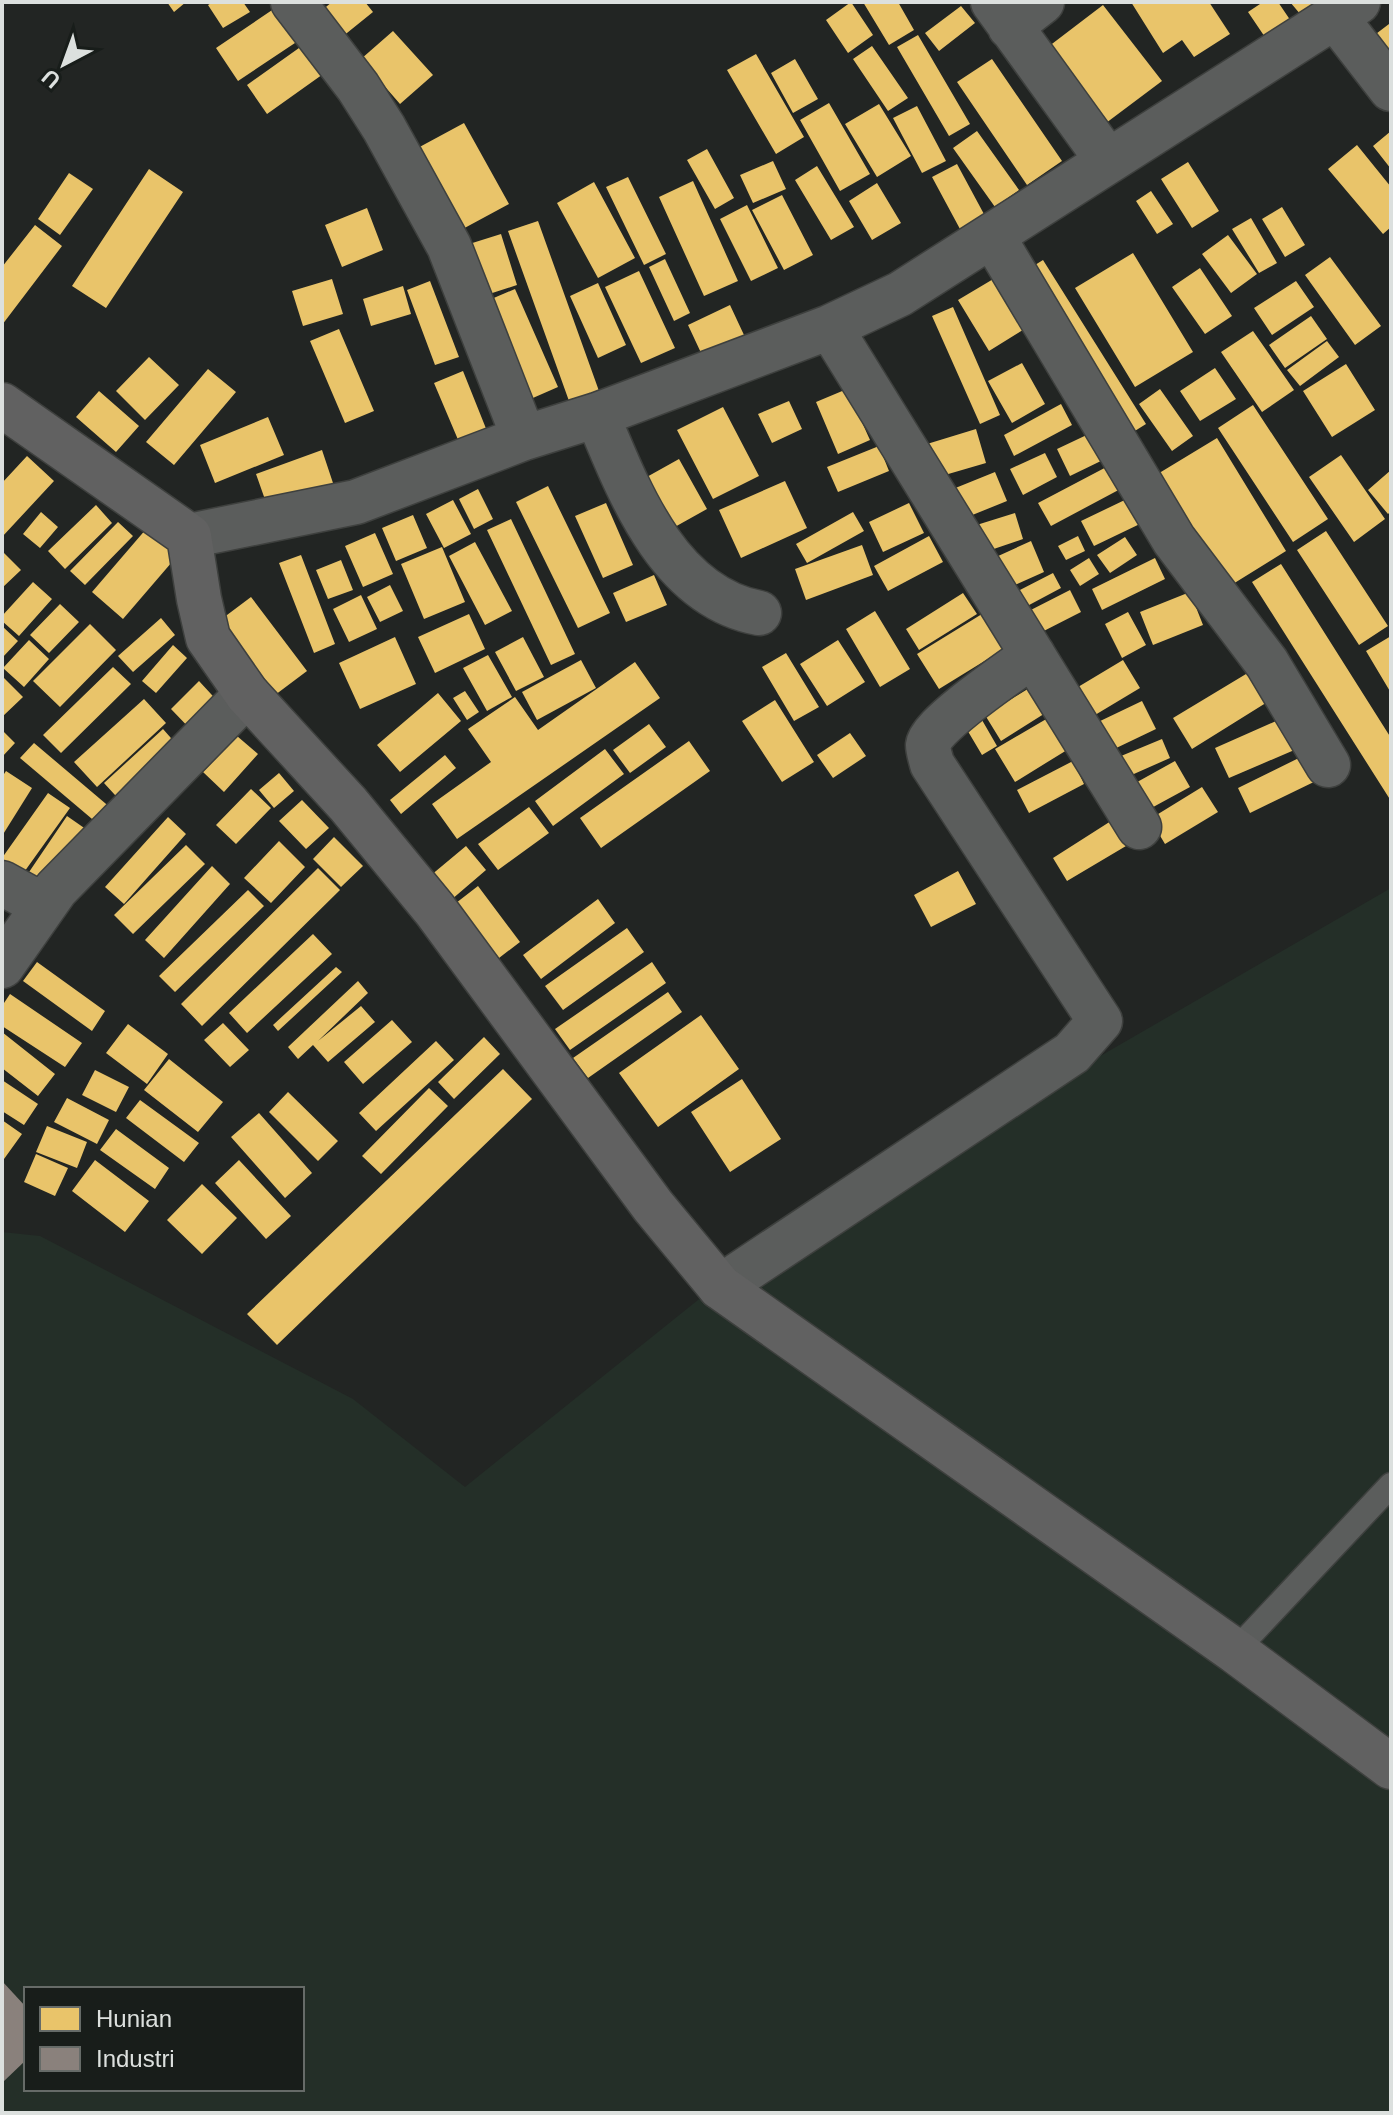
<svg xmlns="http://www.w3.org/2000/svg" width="1393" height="2115" viewBox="0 0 1393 2115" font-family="Helvetica,sans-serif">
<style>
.built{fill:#242f28;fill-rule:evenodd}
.homes{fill:#e9c46a}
.industry{fill:#8a817c}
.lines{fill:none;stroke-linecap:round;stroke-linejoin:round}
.lane-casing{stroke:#3e403e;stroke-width:27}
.street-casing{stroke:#3e403e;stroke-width:47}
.secondary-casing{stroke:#3e403e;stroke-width:47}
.lane{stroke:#5b5d5c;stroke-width:24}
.street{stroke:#5b5d5c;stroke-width:44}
.secondary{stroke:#616161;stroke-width:44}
</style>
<rect width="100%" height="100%" fill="#222523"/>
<path class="built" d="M1391 888V2113H2V1232L40 1236 353 1399 465 1487 749 1259ZM26 1989H302V2089H26Z"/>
<path class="homes" d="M167 2H186L174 12Z
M213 2H243L250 12 223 28 208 5Z
M332 2H365L373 12 342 37 321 11Z
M851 2 873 35 848 53 826 20Z
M863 2H898L914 30 889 45Z
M1131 2H1209L1230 34 1194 57 1182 40 1163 53Z
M1263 2H1278L1299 33 1273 49 1248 12Z
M1290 2H1317L1301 15Z
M281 4 304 37 238 81 216 48Z
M1103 5 1162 81 1102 126 1044 50Z
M961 6 975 23 939 51 925 33Z
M1389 24 1391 26V78L1364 43Z
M393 31 433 75 400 104 361 59Z
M918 35 970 124 949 136 897 47Z
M306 43 326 72 267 114 247 85Z
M872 46 908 98 888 111 853 59Z
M756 54 804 137 776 154 727 70Z
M795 59 818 99 793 113 771 73Z
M992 59 1062 161 1027 185 957 82Z
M829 103 870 174 840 191 800 120Z
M879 104 911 156 877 177 845 124Z
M917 106 946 161 922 173 893 118Z
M464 123 509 204 459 231 414 150Z
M977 131 1019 190 995 207 953 148Z
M1391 131V169L1373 146Z
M1357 145 1391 187V227L1383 234 1328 169Z
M707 149 734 198 715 209 687 160Z
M773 161 786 189 753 203 740 175Z
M1188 162 1219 211 1192 228 1161 179Z
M957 164 992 229 967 242 932 177Z
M817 166 854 227 831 240 795 180Z
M149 169 183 192 106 308 72 286Z
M69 173 93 189 60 235 38 219Z
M628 177 666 254 644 265 606 187Z
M693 181 738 281 704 296 659 197Z
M594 182 635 258 598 278 557 203Z
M877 183 901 223 872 240 849 201Z
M1151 191 1173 224 1157 234 1136 201Z
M782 195 813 255 784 270 752 210Z
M747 205 778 268 751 281 720 219Z
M1282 207 1305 245 1285 257 1262 219Z
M367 208 383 250 342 267 325 225Z
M1251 218 1277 263 1259 273 1232 229Z
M538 221 599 391 569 401 508 231Z
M35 225 62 246 2 325V267Z
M501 234 517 285 483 296 466 245Z
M1228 235 1257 274 1231 293 1202 254Z
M1133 253 1193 352 1135 387 1075 288Z
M1330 257 1381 326 1355 345 1305 275Z
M665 259 690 313 674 321 649 267Z
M1043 260 1146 424 1122 439 1019 275Z
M1200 268 1232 316 1205 334 1172 287Z
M639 271 675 348 641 363 605 287Z
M995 278 1026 328 989 351 958 300Z
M332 279 343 314 303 326 292 291Z
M430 281 459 357 435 365 407 290Z
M1296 281 1314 307 1272 335 1254 308Z
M598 283 626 345 598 358 570 296Z
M403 286 411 314 371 326 363 299Z
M515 289 558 387 526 401 482 303Z
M730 305 744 335 702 355 688 325Z
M953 307 1000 415 980 424 932 316Z
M1311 316 1327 339 1285 368 1269 345Z
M339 329 374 411 345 423 310 341Z
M1253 331 1294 390 1262 412 1221 352Z
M1327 341 1339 357 1300 386 1287 370Z
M149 357 179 385 145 420 116 391Z
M1022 363 1045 404 1012 423 988 381Z
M1346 364 1375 410 1332 437 1303 391Z
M1215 368 1236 399 1200 421 1180 391Z
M208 369 236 392 174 465 146 442Z
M463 371 487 431 459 442 434 383Z
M847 389 870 440 838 454 816 402Z
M1160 389 1193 436 1172 451 1139 404Z
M99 391 139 426 116 452 76 417Z
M789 401 802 429 772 443 758 414Z
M1061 404 1072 425 1014 456 1004 435Z
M1253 405 1328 519 1293 542 1218 428Z
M723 407 759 476 713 499 677 430Z
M268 417 284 455 215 483 200 445Z
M976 429 986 463 938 477 927 444Z
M1093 432 1105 459 1070 476 1057 449Z
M1217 438 1286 551 1220 592 1151 478Z
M879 446 889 471 838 492 827 467Z
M322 450 334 486 268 508 256 474Z
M1045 453 1057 477 1023 495 1010 469Z
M1341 455 1385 519 1354 542 1309 477Z
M27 456 54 481 2 537V483Z
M679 459 707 509 664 533 636 483Z
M1114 463 1126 486 1051 526 1038 503Z
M1391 470V511L1388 514 1368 490Z
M995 472 1007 501 960 520 948 491Z
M785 481 807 528 741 558 719 510Z
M548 486 610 613 578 628 516 502Z
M478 489 493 519 474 529 459 499Z
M1131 497 1144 522 1094 546 1081 521Z
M453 500 471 534 444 548 426 514Z
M606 503 633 565 603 578 575 516Z
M909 503 924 533 883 552 869 522Z
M96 505 112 523 65 569 48 551Z
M41 512 58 527 40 548 23 534Z
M853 512 864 531 807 563 796 544Z
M1015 513 1023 539 976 555 967 528Z
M413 515 427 548 396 561 382 528Z
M511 519 575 654 551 665 487 530Z
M118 522 133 536 85 585 70 571Z
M147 528 178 555 123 619 92 592Z
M1326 531 1388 626 1359 645 1297 550Z
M375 533 393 574 363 587 345 546Z
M929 536 943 562 888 591 874 566Z
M1078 536 1085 551 1066 560 1058 546Z
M1125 537 1137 555 1110 573 1097 555Z
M1031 541 1044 572 999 592 985 562Z
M475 542 512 611 485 625 449 556Z
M862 545 873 575 806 600 795 569Z
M442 547 465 602 424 619 401 564Z
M2 551 21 570 2 588Z
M301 555 335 644 314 653 279 563Z
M1089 558 1099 574 1080 586 1070 570Z
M1155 558 1165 579 1102 610 1092 589Z
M341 560 353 590 328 599 316 570Z
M1281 564 1391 738V801L1252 582Z
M1053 573 1061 588 1012 614 1004 598Z
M654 575 667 605 626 622 613 593Z
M33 582 52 599 19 636 2 621V616Z
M390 585 403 611 380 622 367 597Z
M1070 590 1081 612 1032 637 1021 615Z
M1190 592 1203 625 1153 645 1140 612Z
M963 593 977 614 919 650 906 629Z
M361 595 377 629 349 642 333 609Z
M251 597 307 671 271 698 215 624Z
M60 604 79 622 49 653 30 635Z
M875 611 910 669 880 687 846 629Z
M1128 612 1146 645 1122 658 1105 624Z
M469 614 485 649 435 673 418 637Z
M982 614 1004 649 939 689 917 654Z
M161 618 175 635 133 672 118 656Z
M90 624 116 650 60 707 33 681Z
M2 626 18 641 2 658Z
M1391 636V693L1366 651Z
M395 637 416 684 360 709 339 663Z
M523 637 544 677 516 691 495 652Z
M29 640 49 659 24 687 3 668Z
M838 640 865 682 827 706 800 664Z
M173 645 187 658 156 693 142 681Z
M786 653 819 707 794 721 762 667Z
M488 655 512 697 487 711 463 668Z
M581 660 596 688 537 720 522 692Z
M1123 660 1140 688 1095 715 1078 687Z
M635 662 660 698 457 839 432 804 491 762 468 729 515 697 538 730Z
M113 667 131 684 61 753 43 735Z
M1251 671 1269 701 1192 749 1173 718Z
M2 676 23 697 2 717Z
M199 681 223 707 196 735 171 709Z
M1031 687 1047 712 1001 741 985 715Z
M465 691 479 712 467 720 453 698Z
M438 693 461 721 400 772 377 745Z
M144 699 166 723 97 787 74 762Z
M775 700 814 762 782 782 742 721Z
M1142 701 1156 729 1110 751 1096 723Z
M1285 717 1299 748 1229 778 1215 748Z
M1048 718 1067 750 1015 782 995 749Z
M982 720 997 746 982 755 966 728Z
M649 724 666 747 630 773 613 750Z
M163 729 185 754 126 807 104 783Z
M2 730 15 743 2 757Z
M850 733 866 756 833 778 817 755Z
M237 736 258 754 224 792 203 772Z
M1162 739 1170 758 1118 781 1109 761Z
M689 741 710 771 601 848 580 818Z
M34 743 112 809 98 824 20 758Z
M605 749 624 774 553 826 535 801Z
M1307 754 1320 779 1250 813 1238 788Z
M445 755 456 768 401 814 390 800Z
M1073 761 1084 784 1029 813 1017 790Z
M1175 761 1190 787 1144 812 1130 786Z
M6 771 32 788 2 836V777Z
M279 773 294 791 274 808 259 790Z
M1202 787 1218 812 1165 844 1150 819Z
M251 789 271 808 236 844 216 825Z
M48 793 70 808 17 882 2 872V858Z
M302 800 329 828 306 849 279 821Z
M529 807 549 833 498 870 478 844Z
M67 816 90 832 49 894 25 878Z
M168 817 186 834 124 904 105 887Z
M1111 821 1126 846 1067 881 1053 858Z
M334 837 363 866 341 887 313 859Z
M279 841 305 867 271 903 244 878Z
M186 845 205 864 133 934 114 915Z
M466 846 486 870 451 900 430 876Z
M212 866 230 884 164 958 145 940Z
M318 868 340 890 202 1026 181 1004Z
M958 871 976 904 931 927 914 895Z
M478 886 520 942 499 958 456 903Z
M248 890 264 906 175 992 159 976Z
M598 899 615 923 541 979 523 955Z
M627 928 644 952 563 1010 545 986Z
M313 934 332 954 247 1033 229 1013Z
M37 962 105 1011 92 1031 23 981Z
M652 962 666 983 570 1050 555 1029Z
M336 967 342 972 278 1031 273 1025Z
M358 981 368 993 318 1041 361 1006 375 1022 328 1062 313 1045 298 1059 288 1047Z
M668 992 682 1012 588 1078 573 1058Z
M10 994 82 1043 65 1067 2 1026V1006Z
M701 1015 739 1069 658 1127 619 1073Z
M392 1020 412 1042 363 1084 344 1062Z
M223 1023 249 1050 230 1067 204 1040Z
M128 1024 168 1054 147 1084 106 1053Z
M2 1032 55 1074 38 1096 2 1068Z
M484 1037 500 1054 454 1099 438 1082Z
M436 1041 454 1060 376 1131 359 1113Z
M169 1059 223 1102 198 1132 144 1090Z
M503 1069 532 1099 277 1345 247 1314Z
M95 1070 129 1087 116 1112 82 1095Z
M742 1079 781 1139 730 1172 691 1112Z
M2 1080 38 1104 24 1125 2 1111Z
M429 1088 448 1106 381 1174 362 1156Z
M288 1092 338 1141 318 1161 269 1112Z
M67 1098 109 1120 97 1144 54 1122Z
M140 1100 199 1143 184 1162 126 1118Z
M259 1113 312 1173 285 1198 231 1137Z
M2 1120 22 1134 4 1159 2 1157Z
M47 1126 87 1142 77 1168 36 1152Z
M116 1129 169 1168 155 1189 100 1150Z
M36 1154 68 1168 55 1196 24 1182Z
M95 1160 149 1201 125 1232 72 1191Z
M239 1160 291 1216 266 1239 215 1183Z
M202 1184 237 1218 202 1254 167 1220Z"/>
<path class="industry" d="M2 1981 26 2007V2060L2 2083Z"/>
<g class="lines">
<g class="lane-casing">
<path id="lane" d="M1235 1651 1391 1485"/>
</g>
<g class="street-casing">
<path id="street" d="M293 2 358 87 384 128 449 246 524 438
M993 2 1108 161
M1336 18 1391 89
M1010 27 1042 2
M993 237 1174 540 1267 663 1328 765
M830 327 1139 827
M597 415C629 492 668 596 759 613
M189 536 356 502 524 438 597 415 830 327 900 294 1358 2
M2 883 44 906
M2 966 56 889 247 694
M720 1287 1072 1053 1100 1021 932 764C931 759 928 751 928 745 930 725 1014 669 1033 655"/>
</g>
<g class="secondary-casing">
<path id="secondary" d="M2 405 189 536 199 599 208 638 247 694 348 804 435 910 653 1206 720 1287 1235 1651 1391 1767"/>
</g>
<use href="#lane" class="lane"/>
<use href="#street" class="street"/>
<use href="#secondary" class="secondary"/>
</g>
<rect width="1393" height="2115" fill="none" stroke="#dce0de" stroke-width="8"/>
<rect x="24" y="1987" width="280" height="104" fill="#181d1a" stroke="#666b68" stroke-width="2"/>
<rect x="40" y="2007" width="40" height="24" fill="#e9c46a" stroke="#666b68" stroke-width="2"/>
<text x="96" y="2027" font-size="24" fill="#dce0de">Hunian</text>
<rect x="40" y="2047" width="40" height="24" fill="#8a817c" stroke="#666b68" stroke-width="2"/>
<text x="96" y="2067" font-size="24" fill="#dce0de">Industri</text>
<g transform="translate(64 64) rotate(221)" stroke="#181d1a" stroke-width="6" paint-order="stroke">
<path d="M0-6L14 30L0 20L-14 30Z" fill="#dce0de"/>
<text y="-12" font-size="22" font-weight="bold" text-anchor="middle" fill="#dce0de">U</text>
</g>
</svg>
